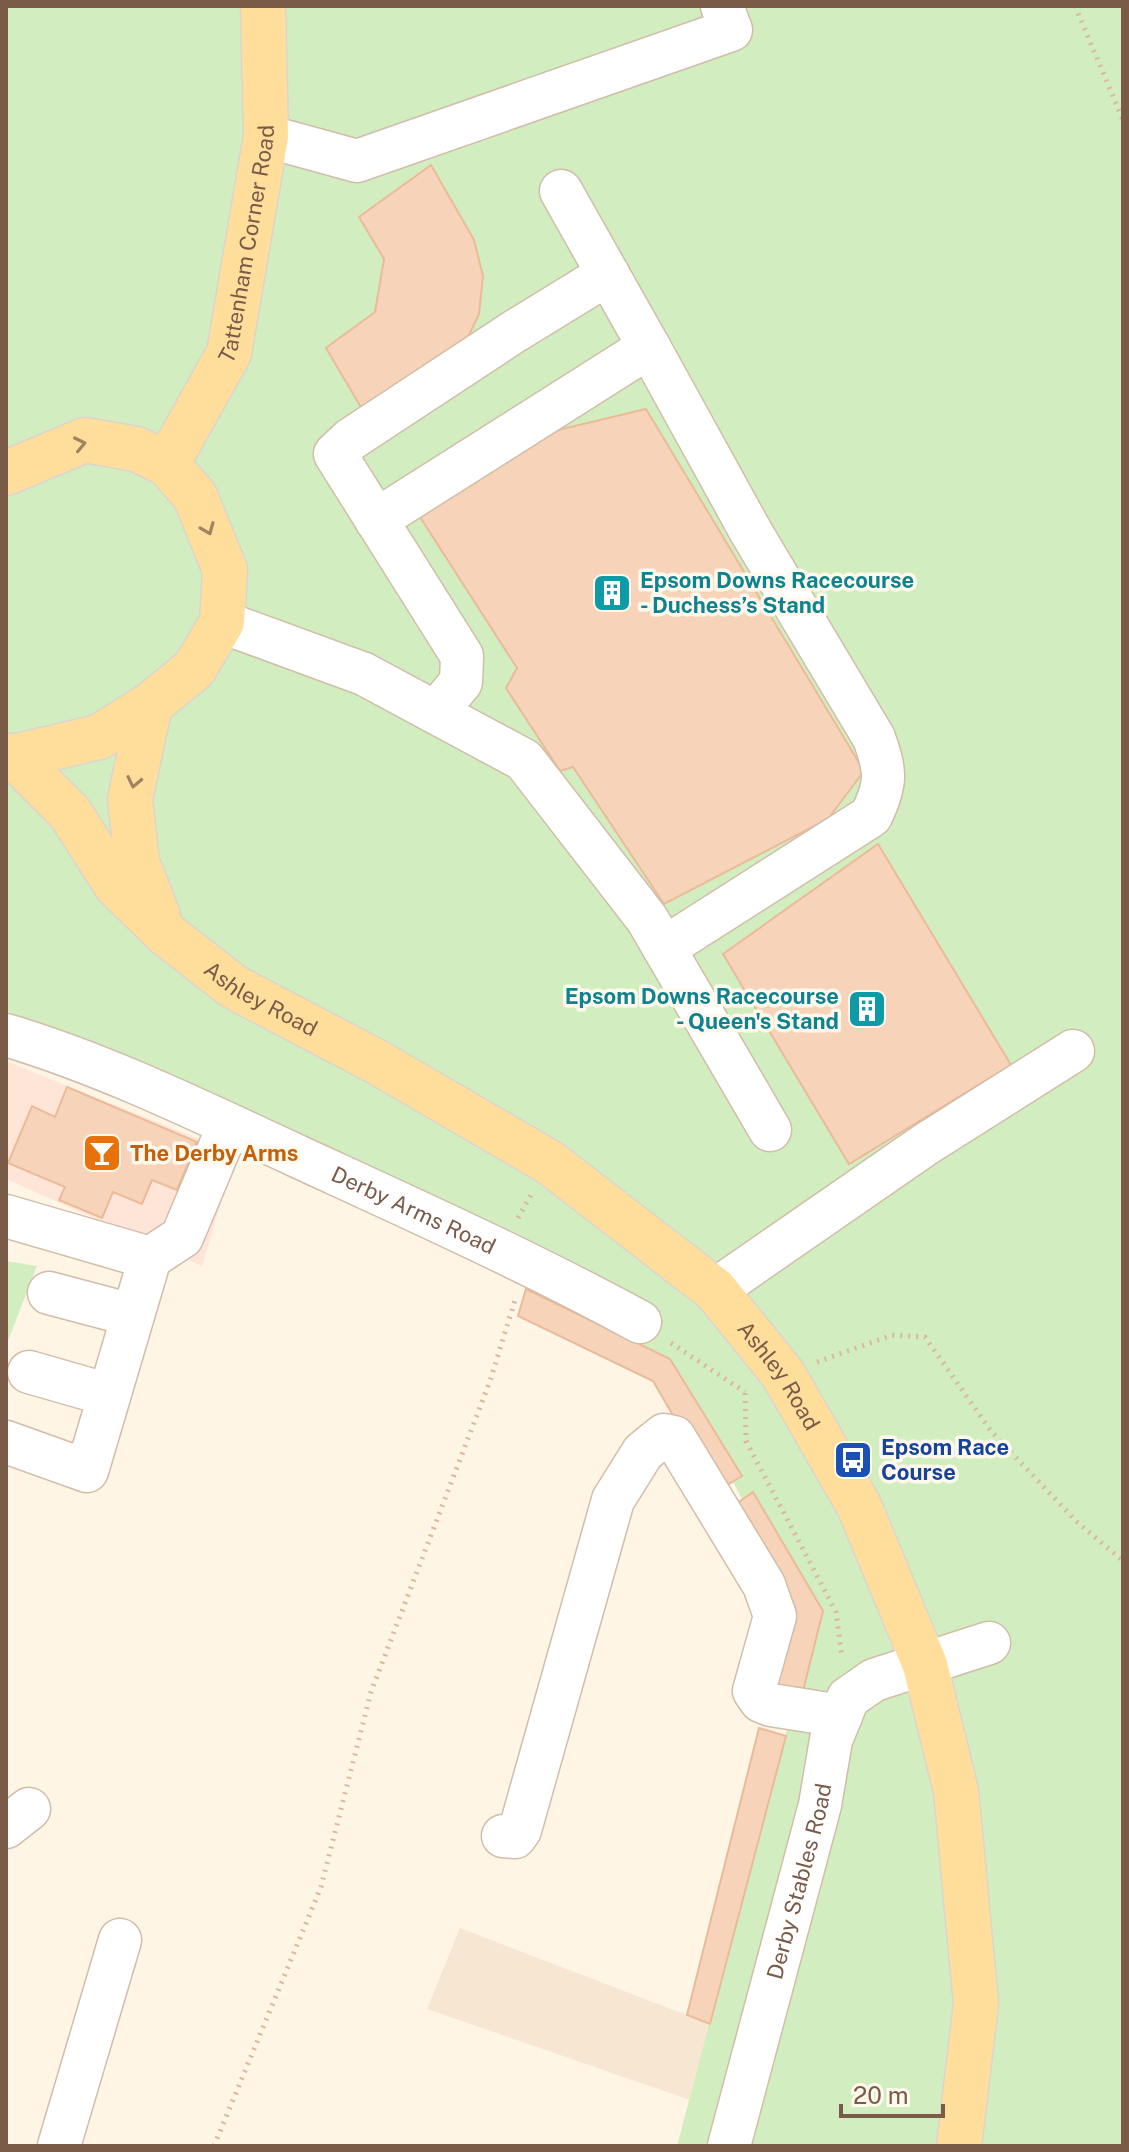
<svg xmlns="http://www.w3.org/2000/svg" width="1129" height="2152" viewBox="0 0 1129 2152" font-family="'Public Sans',sans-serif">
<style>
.residential{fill:#f7e7d2}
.commercial{fill:#ffe5d8}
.green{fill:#d2eec1}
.building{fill:#f7d4b9;stroke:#ebba98;stroke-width:2}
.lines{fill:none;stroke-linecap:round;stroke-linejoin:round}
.minor-casing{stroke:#d1bda9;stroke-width:45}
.major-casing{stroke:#dcd4cf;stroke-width:47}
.path{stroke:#dcb79c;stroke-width:5;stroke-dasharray:2 6;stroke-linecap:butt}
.minor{stroke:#fff;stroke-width:42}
.major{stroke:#ffdd9b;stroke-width:44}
.oneway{stroke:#a28260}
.labels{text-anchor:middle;stroke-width:7;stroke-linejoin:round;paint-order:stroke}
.street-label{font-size:22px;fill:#7a5b47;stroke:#fff9ed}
.culture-label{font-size:22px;font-weight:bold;fill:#0d838f;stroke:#fff9ed;text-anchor:start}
.food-label{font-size:22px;font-weight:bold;fill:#c56008;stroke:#fff9ed;text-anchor:start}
.transit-label{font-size:22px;font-weight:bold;fill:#164399;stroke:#fff9ed;text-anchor:start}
</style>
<rect width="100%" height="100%" fill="#fef5e5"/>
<path class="residential" d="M460 1928 710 2024 690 2100 427 2009Z"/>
<path class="commercial" d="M6 1061 236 1154 202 1266 6 1179Z"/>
<path class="green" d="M6 6H1123V2146H677L813 1631 676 1376 403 1187 6 1011Z
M6 1261 37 1266 6 1346Z"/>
<path class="building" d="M431 165 474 240 483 276 479 314 461 352 362 409 326 348 375 312 384 259 359 217Z
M646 409 864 771 828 819 664 904 573 767 560 771 506 688 517 668 420 517 554 431Z
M878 844 1011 1065 849 1164 723 954Z
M67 1087 197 1142 177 1190 152 1180 142 1204 113 1192 102 1218 59 1200 65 1187 8 1163 32 1106 55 1117Z
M526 1289 670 1359 742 1476 717 1491 653 1381 518 1316Z
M753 1492 823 1611 800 1703 770 1695 790 1609 729 1509Z
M759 1728 786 1736 710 2024 687 2015Z"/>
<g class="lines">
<g class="minor-casing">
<g id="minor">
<path d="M266 136 357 161 731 30 722 6"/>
<path d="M561 191 649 347"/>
<path d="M376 520 649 347 751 532 874 738C886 772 887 783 871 816L664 948"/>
<path d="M222 622 364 674 524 760 647 919 770 1130"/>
<path d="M436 712 461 682 462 656 335 454 351 439 515 331 608 274"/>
<path id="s1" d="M6 1035C106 1065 202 1112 297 1156 412 1209 528 1261 640 1322"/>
<path d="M6 1216 150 1258"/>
<path d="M715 1290 926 1144 1073 1051"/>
<path d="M49 1293 132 1315"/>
<path d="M29 1372 109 1395"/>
<path d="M6 1442 87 1471 150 1258 182 1237 229 1125"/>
<path d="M6 1827 29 1809"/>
<path d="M503 1836 515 1837 520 1830 613 1500 643 1452 664 1435 674 1437 764 1585 775 1616 754 1691 761 1701 771 1705 841 1716"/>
<path d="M59 2146 120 1940"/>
<path id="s2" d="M729 2146 820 1805 831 1740 848 1698 874 1680 989 1643"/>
</g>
</g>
<g class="major-casing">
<g id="major">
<path id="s3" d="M167 464 229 353 266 136 263 6"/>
<path d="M6 473 85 440 136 449 167 464 195 496 225 570 222 622 194 669 150 705 99 737 14 757 6 755"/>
<path d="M150 705 130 799 137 862 158 916"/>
<path id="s4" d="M14 757 70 813 116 885 165 933 234 987 377 1062 549 1162 715 1290 783 1374 859 1506 925 1665 956 1791 976 2004 959 2146"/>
</g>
</g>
<path class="path" d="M1075 6 1123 120
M518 1218 531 1195
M671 1343 745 1392
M817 1362 892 1335 925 1337 991 1431 1076 1521 1123 1561
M745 1393 746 1441 836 1612 842 1657
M214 2146 321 1887 371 1692 490 1381 515 1300"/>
<use href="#minor" class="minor"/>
<use href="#major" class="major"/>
</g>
<defs><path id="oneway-chevron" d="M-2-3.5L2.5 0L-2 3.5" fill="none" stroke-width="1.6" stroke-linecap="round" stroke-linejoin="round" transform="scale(2)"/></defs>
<g class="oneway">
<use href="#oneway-chevron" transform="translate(80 444) rotate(-12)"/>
<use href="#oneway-chevron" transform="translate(208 529) rotate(68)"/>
<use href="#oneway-chevron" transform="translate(134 782) rotate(102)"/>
</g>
<defs>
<g id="building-square" transform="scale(2)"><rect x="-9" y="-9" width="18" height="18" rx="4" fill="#0f9aa8" stroke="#fff9ed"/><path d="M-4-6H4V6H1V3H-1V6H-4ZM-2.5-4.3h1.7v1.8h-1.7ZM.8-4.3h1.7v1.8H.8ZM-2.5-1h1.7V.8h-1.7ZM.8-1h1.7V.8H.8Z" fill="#fff"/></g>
<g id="bar-square" transform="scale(2)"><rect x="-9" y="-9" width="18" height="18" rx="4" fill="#e8710a" stroke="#fff9ed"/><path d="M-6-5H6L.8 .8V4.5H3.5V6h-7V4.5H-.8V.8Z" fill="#fff"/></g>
<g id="bus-square" transform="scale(2)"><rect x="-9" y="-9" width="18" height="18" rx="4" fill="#1a4fb4" stroke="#fff9ed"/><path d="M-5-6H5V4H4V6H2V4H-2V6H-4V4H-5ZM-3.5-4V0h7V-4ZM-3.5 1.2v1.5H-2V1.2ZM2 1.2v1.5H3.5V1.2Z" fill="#fff"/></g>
</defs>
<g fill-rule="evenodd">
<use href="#building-square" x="612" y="593"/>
<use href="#building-square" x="867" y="1009"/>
<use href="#bar-square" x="102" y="1153"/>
<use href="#bus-square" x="853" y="1460"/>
</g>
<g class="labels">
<g class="street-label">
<text dy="8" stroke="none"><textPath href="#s3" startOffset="238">Tattenham Corner Road</textPath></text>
<text dy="8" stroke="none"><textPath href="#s4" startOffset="350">Ashley Road</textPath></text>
<text dy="8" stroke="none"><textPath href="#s1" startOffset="444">Derby Arms Road</textPath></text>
<text dy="8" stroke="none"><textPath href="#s4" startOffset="998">Ashley Road</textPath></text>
<text dy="8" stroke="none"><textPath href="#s2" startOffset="274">Derby Stables Road</textPath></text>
</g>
<g class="culture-label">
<text x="640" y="588">Epsom Downs Racecourse<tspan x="640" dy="25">- Duchess’s Stand</tspan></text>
<text x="839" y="1004" text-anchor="end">Epsom Downs Racecourse<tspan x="839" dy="25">- Queen's Stand</tspan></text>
</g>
<g class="food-label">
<text x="130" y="1161">The Derby Arms</text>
</g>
<g class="transit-label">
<text x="881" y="1455">Epsom Race<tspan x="881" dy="25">Course</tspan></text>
</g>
</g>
<rect width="1129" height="2152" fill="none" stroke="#7a5b47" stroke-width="16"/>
<path d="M841 2104v12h102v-12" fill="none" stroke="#7a5b47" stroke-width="4"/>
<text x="853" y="2104" font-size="24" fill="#7a5b47" stroke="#fff9ed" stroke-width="6" paint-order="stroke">20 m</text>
</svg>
